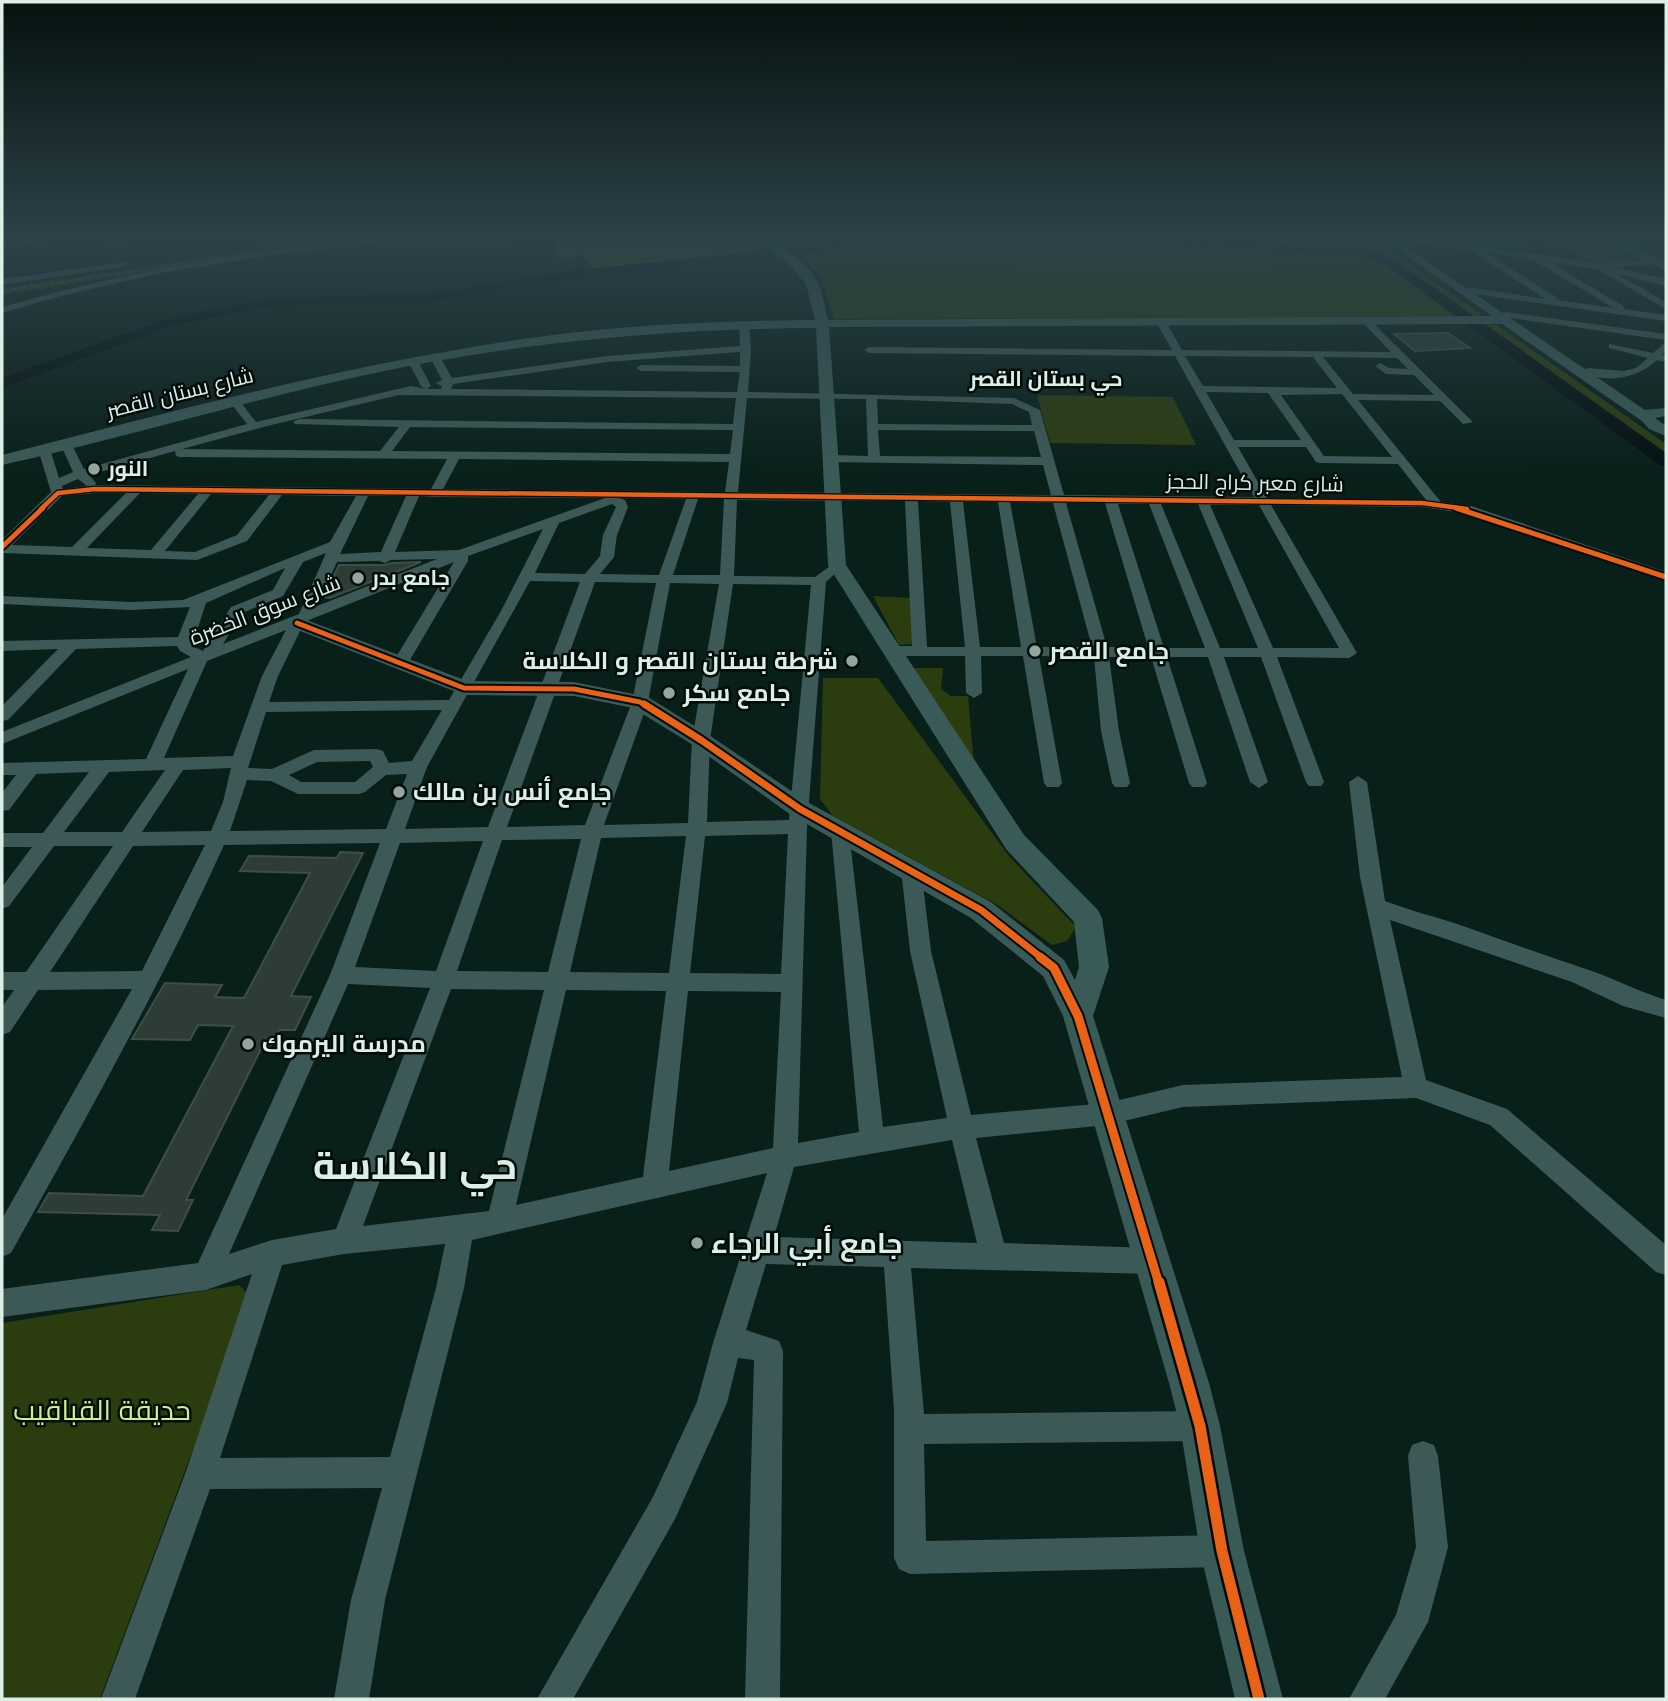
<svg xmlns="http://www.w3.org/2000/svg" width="1668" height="1701" viewBox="0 0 1668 1701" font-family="Quicksand,Cairo,sans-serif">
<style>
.green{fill:#2b3c0f}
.forest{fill:#3f5810}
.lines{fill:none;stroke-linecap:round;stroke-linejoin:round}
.river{fill:#031013;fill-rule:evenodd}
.building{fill:#2d3d36;stroke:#3e4e46;stroke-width:2}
.street{fill:#3d5957;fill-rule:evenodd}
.secondary{fill:#3a5a57;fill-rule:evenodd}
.primary{fill:#345251;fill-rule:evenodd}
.rail{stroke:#465d5a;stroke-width:2;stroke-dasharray:6 3.5;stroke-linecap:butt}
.cycleway-far4-casing{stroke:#020d09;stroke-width:7}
.cycleway-far3-casing{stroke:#020d09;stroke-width:9}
.cycleway-far2-casing{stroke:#020d09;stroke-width:11}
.cycleway-far1-casing{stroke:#020d09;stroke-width:13}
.cycleway-casing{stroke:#020d09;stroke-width:16}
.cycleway-far4{stroke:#ea6118;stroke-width:4.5}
.cycleway-far3{stroke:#ea6118;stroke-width:5}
.cycleway-far2{stroke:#ea6118;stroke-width:7}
.cycleway-far1{stroke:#ea6118;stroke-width:9}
.cycleway{stroke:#ea6118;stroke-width:11}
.poi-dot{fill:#92a69f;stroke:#020d09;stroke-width:2.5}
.labels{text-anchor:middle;stroke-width:5;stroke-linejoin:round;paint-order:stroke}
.far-neighbourhood-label{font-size:21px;font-weight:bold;fill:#dbefe7;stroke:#020d09}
.far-street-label{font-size:21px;fill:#dbefe7;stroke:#020d09}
.far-poi-label{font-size:21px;font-weight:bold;fill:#dbefe7;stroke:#020d09;text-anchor:start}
.poi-label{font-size:24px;font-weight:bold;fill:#dbefe7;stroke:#020d09;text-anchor:start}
.near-poi-label{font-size:28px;font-weight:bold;fill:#dbefe7;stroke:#020d09;text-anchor:start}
.near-park-label{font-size:28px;fill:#cbf28a;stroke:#020d09}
.near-district-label{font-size:38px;font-weight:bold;fill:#dbefe7;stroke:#020d09}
</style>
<rect width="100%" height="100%" fill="#091f19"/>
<path class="green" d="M350 236H411L233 258 2 295V288Z
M773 236 1369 237 1480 313V316L834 319 820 276 800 254Z
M1586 236 1642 262 1596 264 1544 238 1462 241H1441L1433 237Z
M1483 324 1497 325 1666 444V454Z
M1037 395 1173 397 1196 445 1050 443Z
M873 596 910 598 914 644 899 645Z
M913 668H943L941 689 951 696H968L974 765Z
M823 678H878L1009 856 1076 927 1067 941 1052 945 996 904 833 816 820 799Z
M239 1285 250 1296 100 1699H2V1323Z"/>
<path class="forest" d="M555 236H743L762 251 593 269 583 255 559 259 555 248Z"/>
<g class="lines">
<path class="river" d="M894 237H1096L1338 246 1368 250 1392 258 1666 453V466L1660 465 1384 264 1366 257 1338 254 1096 243H894L569 279 438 301 272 306 175 325 2 388V378L167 319 272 298 438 293 569 271Z"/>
</g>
<path class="building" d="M1448 333 1470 348 1415 351 1394 334Z
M421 562 330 598 324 597 339 565H384L392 563Z
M340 852 363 853 291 996 311 997 295 1030H279L270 1047H262L186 1200H193L178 1231 152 1230 160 1215 38 1212 49 1193 143 1196 233 1026 198 1025 190 1040 132 1039 165 983 222 985 215 997 244 998 310 873 240 871 249 856 337 858Z"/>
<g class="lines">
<path class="street" d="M47 236H66L2 249V245Z
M106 236 116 239 139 236 114 244Z
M400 236H434L267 256 160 273 57 297 2 313V307C132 269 265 249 400 236Z
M1468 245H1474L1556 297 1557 300 1614 308 1531 259V255H1537L1623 306 1624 309 1666 315V321L1468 293V289L1471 288 1546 299 1468 249Z
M1658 260 1655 264 1605 268 1666 302V309L1592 266 1596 263Z
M125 262 128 266 2 285V279Z
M1506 312 1666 334V340L1503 317V313Z
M1161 319 1166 322 1182 350 1391 352 1361 321 1369 319 1473 422 1463 424 1440 401 1358 400 1441 502 1471 506 1666 572V581L1464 513 1422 507 1271 505 1357 653 1349 658 1277 657 1324 782 1321 786H1309L1306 782 1261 657H1224L1268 782 1259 788 1250 782 1208 657H1167L1207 783 1204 787H1192L1189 783 1151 657H1109L1119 731 1130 783 1127 787H1115L1112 783 1101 731 1094 657 1039 656 1062 783 1059 787H1047L1044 783 1023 656H981L982 693 974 698 966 693 965 656H891L883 651 891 646H912L905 501 737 500 734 576 815 577 837 561 844 565 826 582 807 827 798 1143 859 1132 831 831 833 826H847L849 831 883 1127 947 1118 910 951 901 869 904 864 911 862 918 864 921 869 931 951 971 1115 1107 1103 1183 1085 1402 1077 1360 877 1349 782 1358 776 1367 782 1385 901C1411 911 1437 917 1463 926 1502 940 1541 954 1580 967 1610 976 1636 991 1666 1000V1018L1623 1006 1572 982 1390 920 1426 1080 1507 1109 1666 1245V1275L1656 1272 1490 1125 1416 1098 1183 1107 1107 1125 976 1138 1004 1243 1152 1248 1162 1251 1165 1261 1162 1271 1152 1274 911 1268 924 1414 1200 1411 1211 1415 1215 1426 1211 1437 1200 1441 924 1444 926 1541 1222 1535 1233 1540 1238 1551 1233 1562 1222 1567 910 1574 899 1569 894 1558V1410L884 1267 766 1264 746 1330 779 1341 783 1351 780 1699H745L754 1360 738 1358 727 1403 675 1519 573 1699H537L653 1497 697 1402 713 1343 767 1173 472 1240 464 1288 385 1600 369 1699H334L351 1600 382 1488 210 1489 135 1699H101L185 1474 252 1274 206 1290 2 1317V1289L198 1263 330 975 380 843 224 845C161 985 86 1118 11 1253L2 1257V1219L132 989 38 990 10 1032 2 1035V1007L14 990H2V972H26L113 846H54L9 906 2 909V887L32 847H2V833H43L89 772 36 774 9 810 2 811V793L16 775H2V763L146 759 188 669 2 744V732L191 657 180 651 177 646 76 649 8 720 2 721V706L58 649 2 651V641L178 637 190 607 130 610 2 604V596L130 602 183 600 330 542 356 496 282 495 247 541 197 560 2 553V540L51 492 38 449 40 447 50 449 59 478 73 472 60 443 62 441H70L84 469 247 424 229 401 234 398 238 399 256 422 411 386 425 389 421 386 408 361 413 358 418 361 431 386 427 389H441L442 386 436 383 442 380 430 357 435 354 439 355 452 378 607 356 740 346 739 324 744 321 749 324 751 349 748 392 1014 398 1040 410 1064 495 1254 497 1175 356 869 353 864 350 869 347 1172 350 1156 322ZM740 352V366L641 365 636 368 641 371 740 372 737 392 451 389 453 384 607 362ZM1185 356 1313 357 1337 388 1203 386ZM1323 357 1397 358 1408 369 1389 368 1380 363 1375 366 1386 374 1414 375 1434 395 1353 394ZM1206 392 1268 393 1301 440H1234ZM1342 394 1392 457 1324 456 1281 395ZM399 395 736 398 733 424 299 419 293 422 295 424 399 427 380 451 182 449 271 425ZM747 398 866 399 868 456 831 455 827 456V462L1043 465 1051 495 738 492ZM877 399 1012 404 1029 412 1032 425 878 424ZM410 427 733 430 730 454 392 451ZM878 430 1034 431 1041 457 880 456ZM1238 447H1306L1316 462 1320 463 1398 464 1426 500 1267 498ZM175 451 176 456 180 457 447 459 431 489 95 485 96 483 89 475ZM459 459 729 462 725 492 443 489ZM78 479 87 486 63 489 62 486ZM95 493H126L72 547 12 545 62 496ZM140 493 198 494 151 550 87 548ZM211 494 269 495 237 535 195 552 165 551ZM368 496H406L381 552 340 554ZM419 496 435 497 605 498 459 550 395 552ZM619 498 686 499 659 575 600 574 614 557 617 535 628 507 625 500ZM698 499H724L720 575H673ZM918 501 950 502 965 647H927ZM963 502H998L1021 647H980ZM1010 502 1053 503 1092 647H1037ZM1066 503H1105L1148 647H1107ZM612 504 616 507 603 535 600 556 585 574 535 573 559 523ZM1118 504H1149L1205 648H1164ZM1161 504H1198L1258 648H1220ZM1210 505H1259L1339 648H1273ZM543 529 501 611 449 700 269 702 278 676 303 625 309 620 454 562 393 662 395 665H407L468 561V556ZM326 553 299 614 223 644 242 613 283 596 303 562ZM437 559 317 606 337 562 379 561 385 563 391 560ZM285 568 273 590 231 607 203 651 192 646 206 603ZM530 581 580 582 488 827 405 829 427 767ZM595 582 656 583 632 702 585 825 507 827ZM670 583 719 584 692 740 688 823 604 825 648 702ZM733 584 811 585 789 820 707 822 710 740ZM286 630 262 676 233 756 164 758 207 661ZM442 710 412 761 389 763 383 751 377 749 314 750 272 769 248 768 266 712ZM370 761 373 767 355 782H301L289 775 317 762ZM231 768 223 802 211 831 142 832 183 770ZM165 770 122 832H64L109 772ZM407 774 386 829 230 831 247 780 271 781 298 794H359L365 792 386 775ZM788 834 781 974 690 973 705 836ZM686 836 669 973 570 972 601 838ZM581 839 548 972 457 971 502 840ZM483 841 436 971 355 967 400 843ZM205 845 142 971 50 972 133 846ZM348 984 430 988 336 1229 272 1240 229 1254ZM451 989 544 990 489 1211 363 1226ZM566 990 666 991 643 1177 516 1205ZM688 991 781 992 773 1148 669 1171ZM952 1140 977 1243 774 1237 794 1167ZM445 1244 436 1288 390 1457 220 1458 282 1265 344 1254Z
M1666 342V351L1662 355 1666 356V362L1657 360C1639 378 1605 385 1583 371L1588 368 1624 371 1636 368 1648 358 1609 348V344L1653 353Z
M1423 1441 1434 1445 1438 1456 1448 1547 1428 1622 1385 1699H1349L1396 1615 1416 1547 1408 1456 1412 1445Z"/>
<path class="secondary" d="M753 236C773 236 808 264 818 283 823 293 825 308 828 320L1492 316 1379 236H1418L1596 263 1666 279V286L1596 269 1396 240 1645 410 1666 408V416L1655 418 1666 426V436L1649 429 1642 421 1502 324 829 327 846 565 1024 835 1098 910 1102 918 1109 967 1093 1016 1209 1383 1220 1426 1244 1551 1283 1699H1235L1200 1551 1180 1426 1169 1383 1063 1016 1043 976 971 918 791 815 693 745 633 708 574 696 464 695 290 627 287 623 290 619H304L467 681 574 682 648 697 709 735 809 803 991 902 1064 960 1075 980 1079 967 1074 922 1006 849 828 565 816 328C672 329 530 341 389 370 258 397 131 436 2 465V455C181 409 361 361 545 336 635 324 725 321 815 320L806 284 786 261Z"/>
<path class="primary" d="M1591 236H1608L1666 262V271Z"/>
<path class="rail" d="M2 291 368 236"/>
<g class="cycleway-far4-casing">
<path id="cycleway-far4" d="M41 509 58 493 95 489 1422 503 1467 509"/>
</g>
<g class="cycleway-far3-casing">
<path id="cycleway-far3" d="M1456 508 1666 577
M2 547 43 508
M297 623 464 688 574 689 640 702 646 706"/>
</g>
<g class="cycleway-far2-casing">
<path id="cycleway-far2" d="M644 704 701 740 800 809 981 910 1043 959"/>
</g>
<g class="cycleway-far1-casing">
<path id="cycleway-far1" d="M1040 957 1054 968 1078 1016 1159 1284"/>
</g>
<g class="cycleway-casing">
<path id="cycleway" d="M1159 1282 1200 1426 1222 1551 1259 1699"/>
</g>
<use href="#cycleway-far4" class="cycleway-far4"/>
<use href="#cycleway-far3" class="cycleway-far3"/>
<use href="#cycleway-far2" class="cycleway-far2"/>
<use href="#cycleway-far1" class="cycleway-far1"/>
<use href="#cycleway" class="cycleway"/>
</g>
<linearGradient id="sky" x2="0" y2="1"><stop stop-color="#05110e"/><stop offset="0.5" stop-color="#2c4249"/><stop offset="1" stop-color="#2c4249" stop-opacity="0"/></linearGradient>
<rect width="1668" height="475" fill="url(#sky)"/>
<g class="poi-dot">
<circle cx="94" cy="469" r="7"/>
<circle cx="358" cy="578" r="7"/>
<circle cx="1035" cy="651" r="7"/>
<circle cx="852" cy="661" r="7"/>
<circle cx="669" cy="693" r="7"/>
<circle cx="399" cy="792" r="7"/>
<circle cx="248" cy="1044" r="7"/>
<circle cx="697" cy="1243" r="7"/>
</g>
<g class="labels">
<g class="far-neighbourhood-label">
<text x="1046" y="386">حي بستان القصر</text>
</g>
<g class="far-street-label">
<text transform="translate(180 393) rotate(-14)" y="7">شارع بستان القصر</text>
<text transform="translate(1255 483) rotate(1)" y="7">شارع معبر كراج الحجز</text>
<text transform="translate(265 610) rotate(-21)" y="7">شارع سوق الخضرة</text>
</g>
<g class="far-poi-label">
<text x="108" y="476">النور</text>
<text x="372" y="585">جامع بدر</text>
</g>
<g class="poi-label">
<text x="1049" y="659">جامع القصر</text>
<text x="838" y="669" text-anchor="end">شرطة بستان القصر و الكلاسة</text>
<text x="683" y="701">جامع سكر</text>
<text x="413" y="800">جامع أنس بن مالك</text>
<text x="262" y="1052">مدرسة اليرموك</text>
</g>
<g class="near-poi-label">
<text x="711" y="1253">جامع أبي الرجاء</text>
</g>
<g class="near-park-label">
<text x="102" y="1420">حديقة القباقيب</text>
</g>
<g class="near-district-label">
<text x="415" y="1179">حي الكلاسة</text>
</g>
</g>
<rect width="1668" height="1701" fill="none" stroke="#dbefe7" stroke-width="7"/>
</svg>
